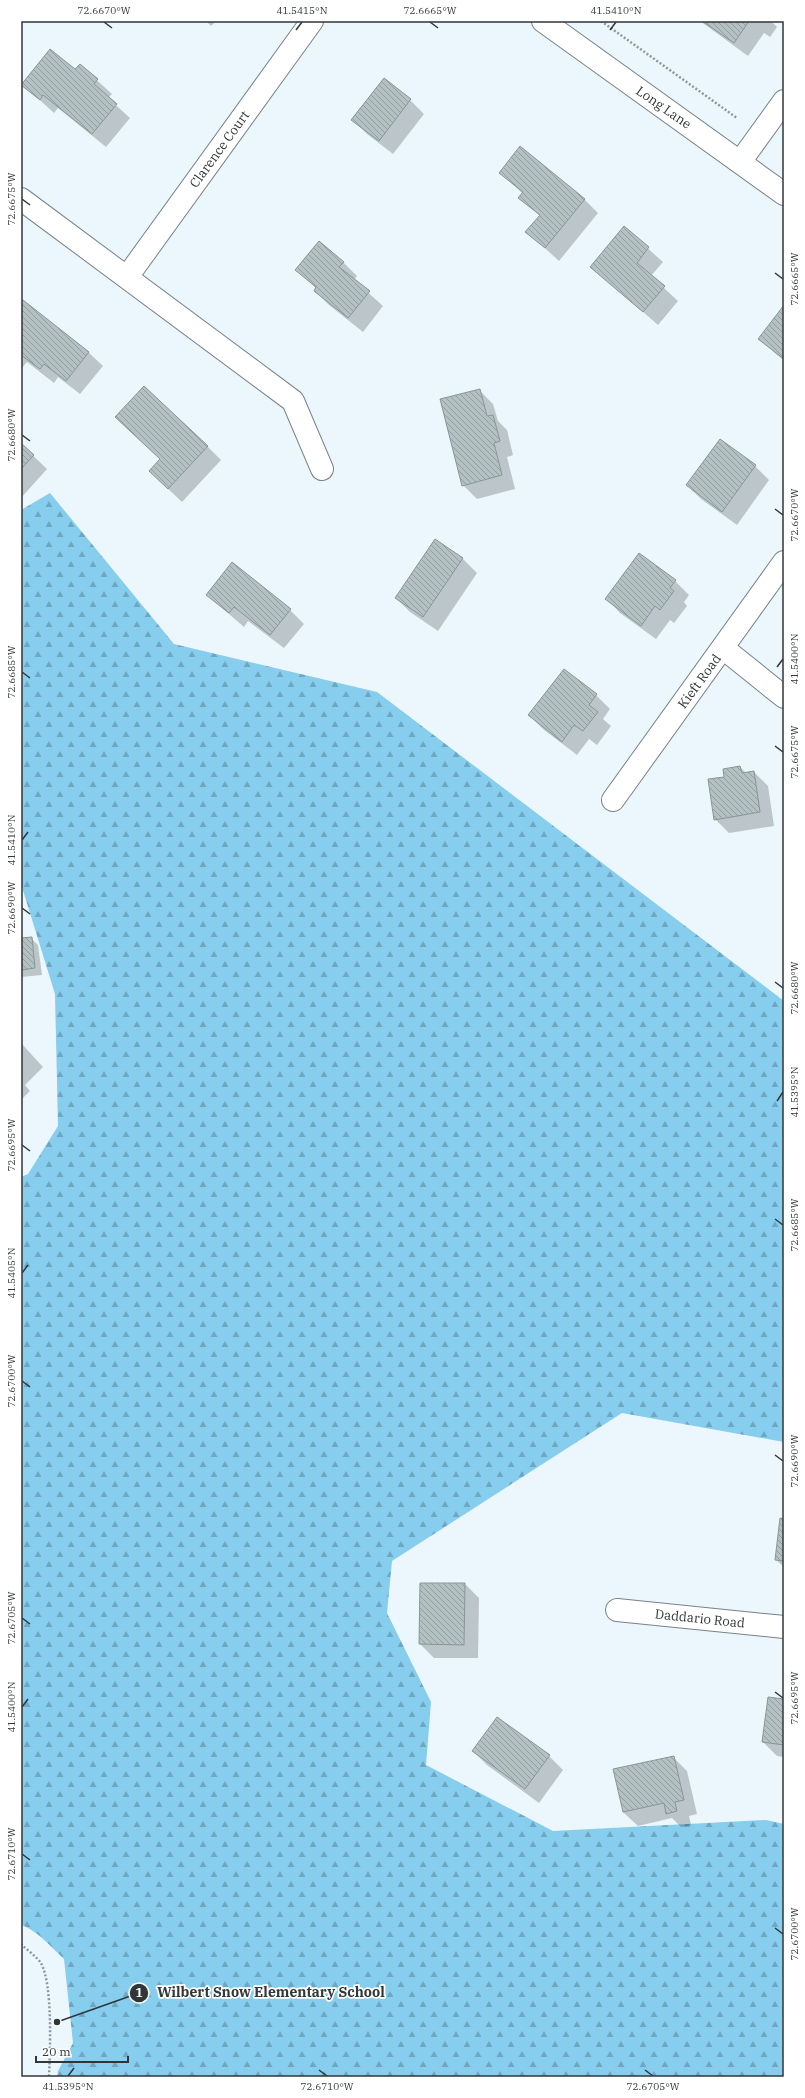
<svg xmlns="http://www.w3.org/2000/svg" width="805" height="2098" viewBox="0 0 805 2098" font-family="'IBM Plex Serif',serif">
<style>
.forest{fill:url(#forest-firs)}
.shadow{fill:#0003}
.building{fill:url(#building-back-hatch);stroke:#899697}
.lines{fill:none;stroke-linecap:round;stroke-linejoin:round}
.minor-casing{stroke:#788288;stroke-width:24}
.path{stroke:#8f979b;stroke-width:2.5;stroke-dasharray:2 2;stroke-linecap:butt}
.minor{stroke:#fff;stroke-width:22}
.ticks{fill:none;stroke:#313638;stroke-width:1.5}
.labels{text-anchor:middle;stroke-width:3.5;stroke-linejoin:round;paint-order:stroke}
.street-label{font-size:13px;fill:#313638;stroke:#fff}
.leader{fill:none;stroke:#313638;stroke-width:1.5}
.callout-dot{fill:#313638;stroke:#fff;stroke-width:1.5}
.mark-label{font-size:12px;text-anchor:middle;font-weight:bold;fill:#fff}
.callout-label{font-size:14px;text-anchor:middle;font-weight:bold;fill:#313638;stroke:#fff;stroke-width:3.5;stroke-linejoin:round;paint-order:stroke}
.neatline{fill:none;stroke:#313638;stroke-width:1.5}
.ticks-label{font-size:10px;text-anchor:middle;fill:#313638}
</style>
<defs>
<pattern id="forest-firs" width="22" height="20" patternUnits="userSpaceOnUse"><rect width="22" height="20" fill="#86cdee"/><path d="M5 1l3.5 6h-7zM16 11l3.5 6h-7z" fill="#6ea7c2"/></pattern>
<pattern id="building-back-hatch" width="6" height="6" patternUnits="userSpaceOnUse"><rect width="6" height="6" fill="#b4c1c3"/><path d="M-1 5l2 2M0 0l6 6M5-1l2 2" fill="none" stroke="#939e9f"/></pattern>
</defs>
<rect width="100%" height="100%" fill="#ebf7fd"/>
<path class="forest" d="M50 493 174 644 377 692 784 1001V1442L622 1413 392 1561 387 1613 431 1702 426 1765 553 1831 766 1820 784 1824V2077H57L58 2071 73 2043 64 1959C52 1948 37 1930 21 1925V1177L28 1174 58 1126 55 994 21 884V510Z"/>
<path class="shadow" d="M206 21H216L211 26Z
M700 21H771L777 27 770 37 764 33 748 56Z
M80 65 112 94 108 98 130 118 106 147 58 108 54 113 22 84 75 71Z
M384 80 410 100 424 114 393 154 367 134 353 120Z
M501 173 584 199 598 213 559 261 527 232 540 216 520 198 523 194Z
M624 227 663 262 651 276 678 301 658 325 591 266Z
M343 262 357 276 354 280 383 306 363 332 329 305 315 291 317 289 296 270Z
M21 304 88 352 103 366 80 394 58 377 54 383 27 362 21 369Z
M784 306V361L759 339Z
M479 390 493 404 498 421 507 430 513 455 507 457 515 489 477 499 463 485Z
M21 444 47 469 21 498Z
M207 446 221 460 182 502 164 485 161 459Z
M755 466 769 480 737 525 701 499 687 485Z
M435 540 463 559 477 573 438 631 410 612 396 598Z
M675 581 689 595 684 602 687 606 674 623 670 620 656 639 620 613 606 598Z
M207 595 290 610 304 624 284 648 248 621 244 627Z
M564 670 596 695 610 709 603 719 611 726 597 745 589 739 577 755 543 729 529 715Z
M740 767 746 773 754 772 768 786 774 826 729 833 715 819 725 778Z
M31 938 38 945 42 975 21 977V939Z
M21 1043 43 1067 25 1085 30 1091 22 1099Z
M784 1520V1567L776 1560Z
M465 1584 479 1598 478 1658H434L420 1644Z
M784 1700V1757L777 1756 763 1742Z
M473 1751 549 1756 563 1770 539 1803 487 1765Z
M673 1757 687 1771 697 1814 689 1816 691 1825 681 1827 672 1818 638 1826 623 1812 615 1770Z"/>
<path class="building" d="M702 21H749L734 43Z
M50 49 75 69 80 64 98 79 94 84 117 104 92 134 43 95 40 100 21 85Z
M384 78 411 99 379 141 351 120Z
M520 146 585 199 545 248 525 232 540 215 518 198 523 192 499 173Z
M624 226 649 247 637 263 665 286 643 312 590 267Z
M319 241 344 262 339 267 370 291 348 318 314 291 316 287 295 270Z
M23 300 89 352 66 381 44 364 40 369 21 355V302Z
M784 305V359L758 339Z
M144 386 208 446 168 489 149 471 160 459 115 417Z
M480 389 487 416 493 415 500 441 494 443 502 475 462 486 440 399Z
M720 439 756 465 722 512 686 485Z
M21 443 34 455 21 469Z
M435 539 463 558 423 617 395 598Z
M639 553 676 580 670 588 674 591 660 610 655 606 641 626 605 599Z
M232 562 291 609 270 635 234 607 229 613 206 595Z
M564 669 597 694 589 705 598 712 583 731 574 725 562 742 528 715Z
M740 766 742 773 754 771 760 812 714 820 708 779 724 777 723 769Z
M32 937 35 968 21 970V938Z
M780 1518 784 1519V1561L775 1560Z
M420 1583H465L464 1645 419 1644Z
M768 1697 784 1699V1745L762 1742Z
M497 1717 550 1755 525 1789 472 1751Z
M674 1756 684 1800 675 1802 677 1811 666 1814 664 1803 623 1812 613 1769Z"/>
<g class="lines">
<g class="minor-casing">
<path id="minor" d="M543 21 784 194
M740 162 784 101
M21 199 293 401 322 469
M127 277 312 21
M723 648 784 697
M613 800 784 562
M617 1610 784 1627"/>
</g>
<path class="path" d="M601 21 737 118
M21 1944C27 1950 36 1956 41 1963 53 1985 50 2051 49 2077"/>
<use href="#minor" class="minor"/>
</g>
<path class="ticks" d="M104 22 112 28M430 22 438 28M296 30 302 22M610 30 616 22M22 199 30 205M775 273 783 279M22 435 30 441M775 509 783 515M777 667 783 659M22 672 30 678M775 746 783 752M22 840 28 832M22 908 30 914M775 982 783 988M777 1101 783 1092M22 1145 30 1151M775 1219 783 1225M22 1273 28 1265M22 1381 30 1387M775 1455 783 1461M22 1618 30 1624M775 1692 783 1698M22 1707 28 1699M22 1854 30 1860M775 1928 783 1934M319 2070 327 2076M645 2070 653 2076M68 2076 74 2068"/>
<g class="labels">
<g class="street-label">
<text transform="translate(664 107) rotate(35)" y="5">Long Lane</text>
<text transform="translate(219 149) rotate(-54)" y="5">Clarence Court</text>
<text transform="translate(699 681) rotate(-54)" y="5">Kieft Road</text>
<text transform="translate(700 1618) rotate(6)" y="5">Daddario Road</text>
</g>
</g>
<path class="leader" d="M57 2022L139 1993"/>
<g class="callout-dot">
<circle cx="57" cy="2022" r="4"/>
<circle cx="139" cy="1993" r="10"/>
</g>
<g class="mark-label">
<text x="139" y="1997">1</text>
</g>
<g class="callout-label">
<text x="271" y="1997">Wilbert Snow Elementary School</text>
</g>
<rect width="805" height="2098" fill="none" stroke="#ffffff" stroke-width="44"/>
<path d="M36 2056v6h92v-6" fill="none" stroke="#313638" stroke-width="2"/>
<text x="42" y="2056" font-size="12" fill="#313638" stroke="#ffffff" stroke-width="3" paint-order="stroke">20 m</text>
<rect x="22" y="22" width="761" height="2054" class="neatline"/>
<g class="ticks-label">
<text x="104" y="14">72.6670°W</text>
<text x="302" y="14">41.5415°N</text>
<text x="430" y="14">72.6665°W</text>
<text x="616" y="14">41.5410°N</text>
<text transform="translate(11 199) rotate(-90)" y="4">72.6675°W</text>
<text transform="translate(794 279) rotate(-90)" y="4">72.6665°W</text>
<text transform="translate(11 435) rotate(-90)" y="4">72.6680°W</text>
<text transform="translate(794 515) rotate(-90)" y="4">72.6670°W</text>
<text transform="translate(794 659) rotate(-90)" y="4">41.5400°N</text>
<text transform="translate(11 672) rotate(-90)" y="4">72.6685°W</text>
<text transform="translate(794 752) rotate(-90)" y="4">72.6675°W</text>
<text transform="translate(11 840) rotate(-90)" y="4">41.5410°N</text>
<text transform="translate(11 908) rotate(-90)" y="4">72.6690°W</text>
<text transform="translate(794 988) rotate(-90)" y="4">72.6680°W</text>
<text transform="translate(794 1092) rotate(-90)" y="4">41.5395°N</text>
<text transform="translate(11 1145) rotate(-90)" y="4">72.6695°W</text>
<text transform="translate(794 1225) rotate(-90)" y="4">72.6685°W</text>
<text transform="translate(11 1273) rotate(-90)" y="4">41.5405°N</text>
<text transform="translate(11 1381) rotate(-90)" y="4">72.6700°W</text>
<text transform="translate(794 1461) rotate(-90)" y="4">72.6690°W</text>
<text transform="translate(11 1618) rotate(-90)" y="4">72.6705°W</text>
<text transform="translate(794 1698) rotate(-90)" y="4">72.6695°W</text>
<text transform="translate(11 1707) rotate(-90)" y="4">41.5400°N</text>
<text transform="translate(11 1854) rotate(-90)" y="4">72.6710°W</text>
<text transform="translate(794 1934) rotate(-90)" y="4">72.6700°W</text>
<text x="68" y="2090">41.5395°N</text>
<text x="327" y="2090">72.6710°W</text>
<text x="653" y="2090">72.6705°W</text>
</g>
</svg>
